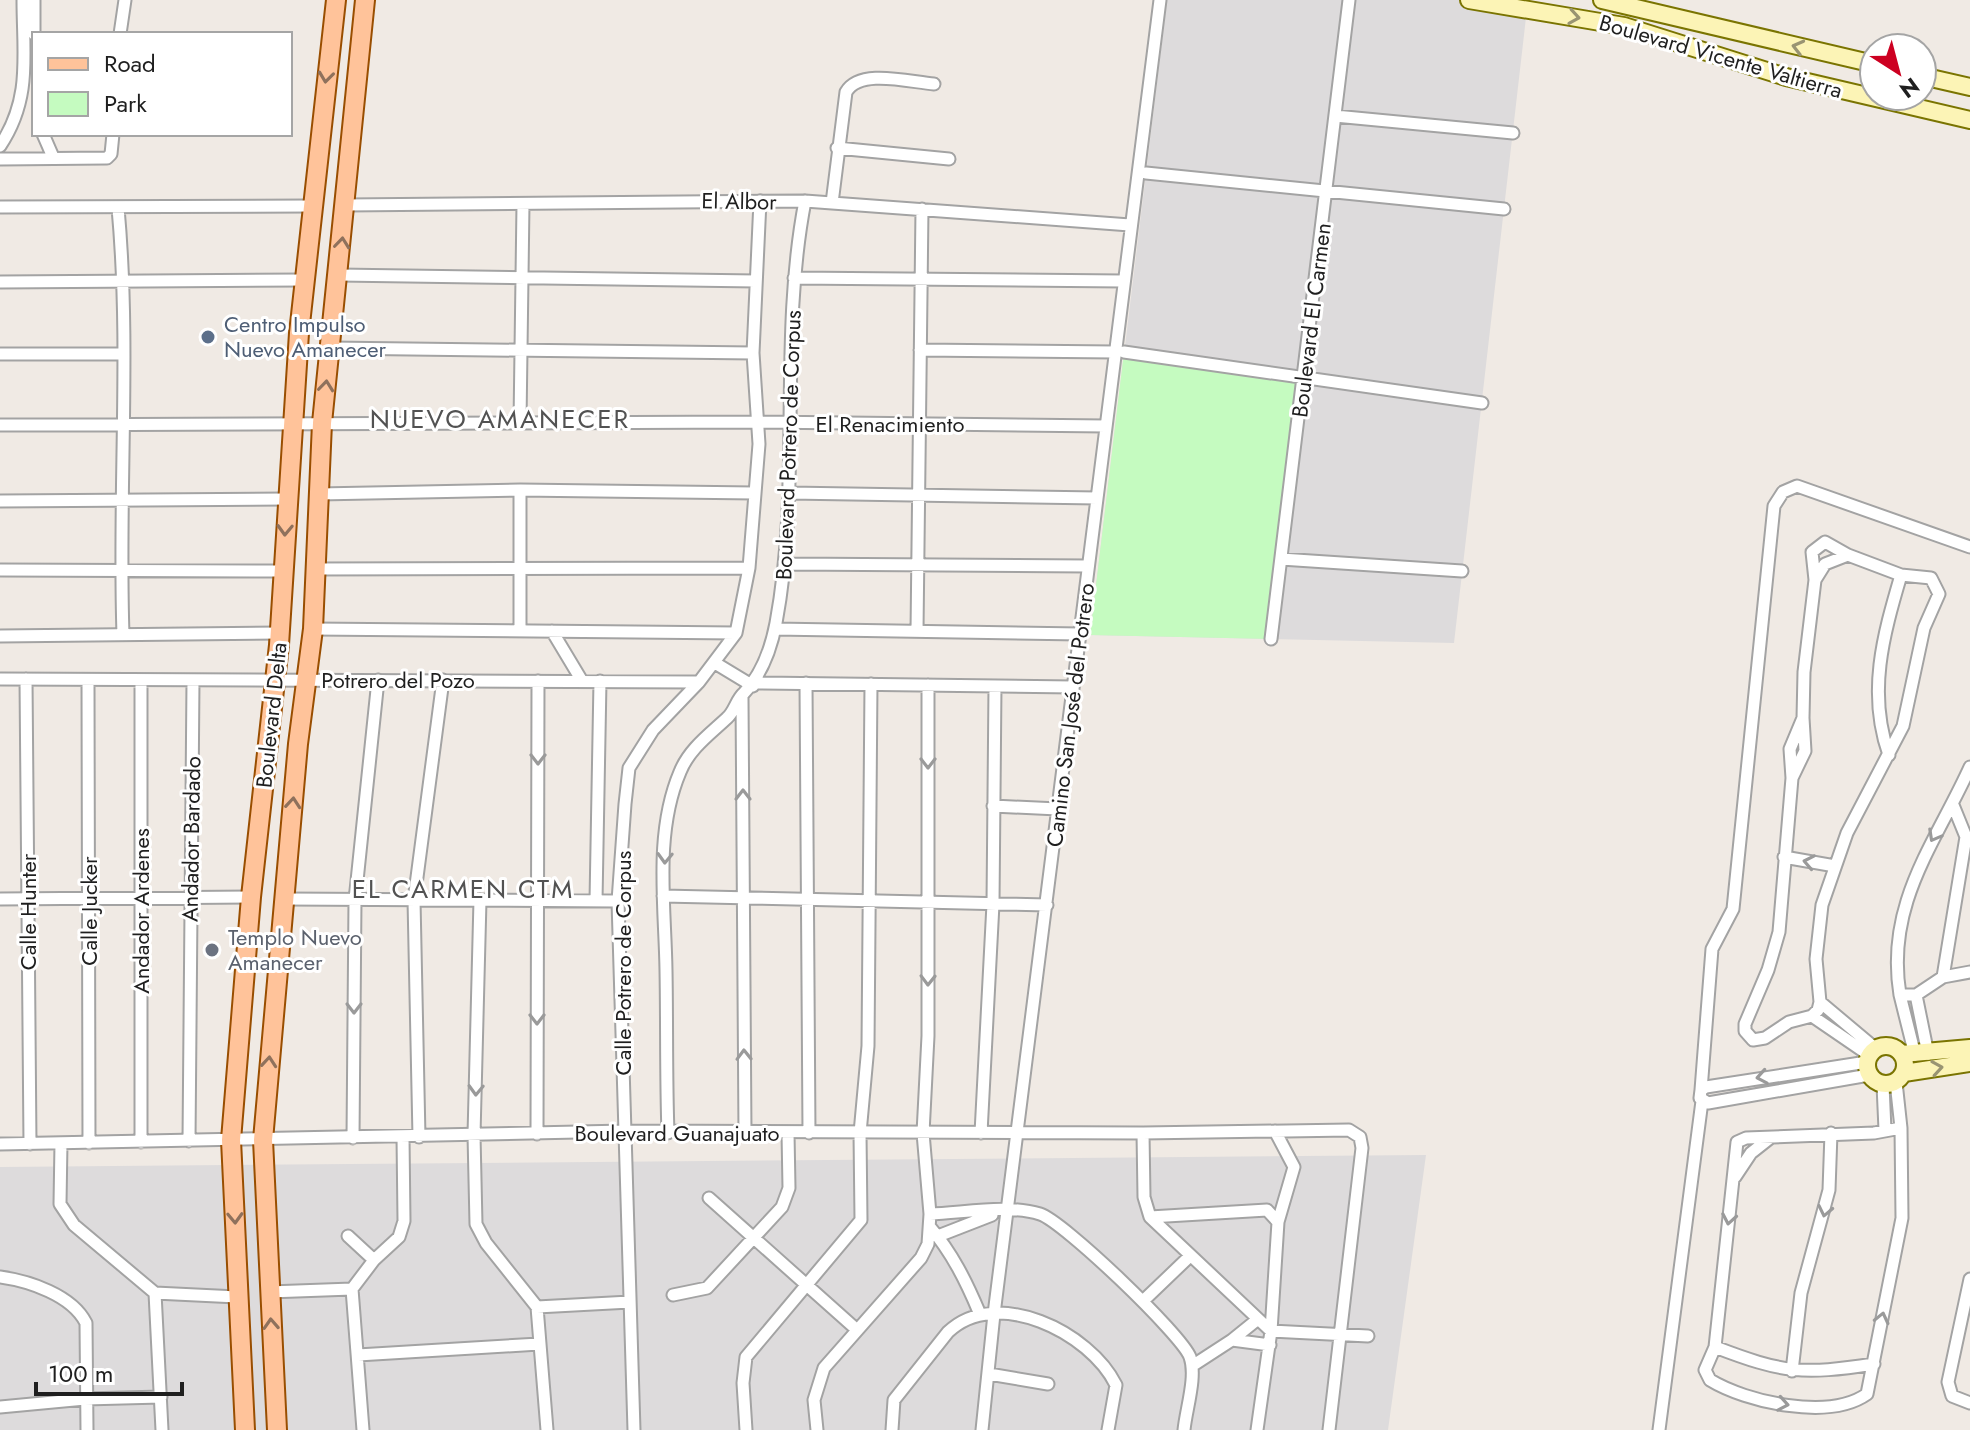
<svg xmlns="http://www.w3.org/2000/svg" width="1970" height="1430" viewBox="0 0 1970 1430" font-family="Jost,sans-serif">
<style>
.residential{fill:#dddbdc}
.park{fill:#c5fbc0}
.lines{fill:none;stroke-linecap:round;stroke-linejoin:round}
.street-casing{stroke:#a3a3a3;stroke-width:15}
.secondary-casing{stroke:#7a7401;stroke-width:20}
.primary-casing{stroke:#994e00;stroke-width:22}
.street{stroke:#fff;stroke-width:11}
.secondary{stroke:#fcf4b6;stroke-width:16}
.primary{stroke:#ffc39a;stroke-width:18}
.oneway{stroke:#999472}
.oneway2{stroke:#8f715c}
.oneway3{stroke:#9a9a9a}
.service-dot{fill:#5c6f8a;stroke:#fff;stroke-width:3}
.worship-dot{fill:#6b7280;stroke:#fff;stroke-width:3}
.labels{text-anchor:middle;stroke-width:6;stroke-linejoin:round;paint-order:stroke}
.street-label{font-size:22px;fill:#1f1f1f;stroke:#fff}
.service-label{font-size:22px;fill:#4e5e75;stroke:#fff;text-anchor:start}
.worship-label{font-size:22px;fill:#5b616d;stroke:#fff;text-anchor:start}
.quarter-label{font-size:26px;letter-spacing:2px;fill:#525252;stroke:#fff}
</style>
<rect width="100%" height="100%" fill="#f0eae4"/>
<path class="residential" d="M1167 0H1528L1454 643 1090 635Z
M1426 1155 1388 1430H0V1167Z"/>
<path class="park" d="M1124 352 1305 378 1271 639 1090 635Z"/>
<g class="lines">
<g class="street-casing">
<path id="street" d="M34 0V34
M120 34 125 0
M1335 116 1513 133
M43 134 53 157
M0 146C32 98 23 55 23 0
M837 148 949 159
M0 159 107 158 111 154 113 134
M1146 173 1504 209
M832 203 846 92C860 68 909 82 934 84
M346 205 805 201 1130 225
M0 207 311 206
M118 208C131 349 118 492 123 634
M339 275 756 281
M794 278 1123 281
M0 282 304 280
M330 348 753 353
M920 350 1115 352
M1124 352 1482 403
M0 354H123
M520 423 523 204
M0 425 755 422 1106 426
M520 490V631
M790 493 1097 498
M319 494 520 490 754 493
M0 501 286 499
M1825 542 1848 555 1901 575 1931 578 1939 594 1924 628 1903 726 1847 833 1822 905 1816 959 1820 1002 1818 1010 1812 1016 1789 1022 1765 1038 1753 1040 1745 1031V1024L1768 970 1779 932 1792 778 1790 749 1803 718 1804 672 1815 580 1812 552Z
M1281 559 1462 571
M787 564 1088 566
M317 569 749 568
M0 570 283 571
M1815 580 1825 564 1848 555
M313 629 736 633
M775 629 1080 634
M552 631 582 681
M917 631 922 209
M0 636 280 633
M1271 639 1349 0
M715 663 753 686
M0 679 699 682
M26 679 30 1144
M88 680 89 1143
M141 681V1142
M755 683 1073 687
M806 683 809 1133
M742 698 745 1133
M1889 755C1867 693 1883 636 1901 575
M1970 767C1935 844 1885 904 1900 995H1916L1943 977 1970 972
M1792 778 1805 751 1803 718
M993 806 1058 809
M1784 857 1835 866
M663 896 1047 905
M0 899 251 897
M284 899 618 901
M480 900 474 1135 476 1224 486 1243 537 1307 547 1430
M596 901 600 681
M1943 977 1966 837 1953 805
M1900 995 1915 1055
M1916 995 1928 1054
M1820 1002 1876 1049
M1812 1016 1869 1055
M1867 1062 1706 1087 1701 1090 1700 1098 1708 1103 1869 1075
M1896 1082 1901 1128 1902 1218 1867 1394C1829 1421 1746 1402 1710 1380L1705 1370 1715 1347 1737 1142 1746 1138 1874 1133 1901 1128
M1883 1085 1885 1130
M1701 1090 1712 949 1733 909 1774 506 1783 492 1797 486 1970 547
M1275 1131 1294 1167 1278 1222
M668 1133C666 1078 667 1024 666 970 665 905 654 833 680 772 689 749 710 734 727 718 735 711 736 700 744 693 762 674 771 649 776 623 802 483 778 341 805 201
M981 1133 993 904 995 686
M1143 1133 1144 1197 1150 1217 1271 1331 1368 1336
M537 1134 538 681
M419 1137 414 900 443 680
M353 1138 355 900 378 680
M189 1141 193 681
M61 1143 60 1204 74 1225 155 1293 162 1430
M0 1144 625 1131 1143 1133 1349 1130 1360 1137 1362 1148 1329 1430
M1735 1177 1751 1153 1770 1138
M709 1198 856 1329
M930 1214C963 1213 1008 1204 1040 1214 1063 1221 1182 1335 1190 1357 1197 1377 1186 1409 1184 1430
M1150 1217 1267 1210 1278 1222 1271 1331 1257 1430
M930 1227C952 1253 966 1281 979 1312
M348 1236 374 1260
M938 1236 992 1215
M0 1277C29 1281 72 1295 86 1323L87 1430
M1970 1279 1948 1382 1952 1396 1970 1403
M269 1292 352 1289
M155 1293 237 1297
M673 1295 707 1288 782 1207 789 1188 788 1133
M1143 1301 1190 1256
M537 1307 630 1302
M1232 1340 1258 1319
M1715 1347C1783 1373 1802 1375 1874 1364
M358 1355 539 1344
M1192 1366 1232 1340 1270 1345
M1792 1371 1801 1293 1829 1190 1831 1133
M989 1374 1048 1384
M0 1407 85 1399 161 1397
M363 1430 352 1289 374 1260 399 1237 404 1221 403 1137
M634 1430 618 901 625 804 629 768 653 730 699 682 736 633 749 568 759 444 753 353 760 201
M746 1430 743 1383 746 1357 861 1220 860 1133 868 1046 871 684
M817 1430 814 1400 824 1368 921 1258 928 1244 930 1214 923 1133 928 1036V685
M892 1430 894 1400 948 1332C996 1286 1090 1332 1116 1385L1108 1430
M982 1430 994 1314 1160 0
M1659 1430 1702 1101"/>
</g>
<g class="secondary-casing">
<path id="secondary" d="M1469 0 1624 26 1786 77 1970 120
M1602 0 1874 64
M1922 76 1970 87
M1867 1065a19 19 0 1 1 38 0a19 19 0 1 1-38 0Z
M1902 1054 1970 1048
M1904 1073 1970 1063"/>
</g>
<g class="primary-casing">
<path id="primary" d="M245 1430 231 1140 251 897 279 645 299 333 336 0
M277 1430 263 1140 298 744 313 629 322 423 365 0"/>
</g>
<use href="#street" class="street"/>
<use href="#secondary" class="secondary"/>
<use href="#primary" class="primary"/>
</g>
<defs><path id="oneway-chevron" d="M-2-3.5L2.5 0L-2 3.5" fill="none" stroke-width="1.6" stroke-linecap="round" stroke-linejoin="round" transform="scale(2)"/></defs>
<g class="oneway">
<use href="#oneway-chevron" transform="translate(1574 17) rotate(9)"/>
<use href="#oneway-chevron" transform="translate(1798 47) rotate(-166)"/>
<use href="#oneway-chevron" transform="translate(1937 1068) rotate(-9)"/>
</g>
<g class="oneway2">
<use href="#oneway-chevron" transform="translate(326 77) rotate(97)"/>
<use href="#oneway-chevron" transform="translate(342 243) rotate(-84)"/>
<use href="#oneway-chevron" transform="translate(326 386) rotate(-84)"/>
<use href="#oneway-chevron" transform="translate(285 530) rotate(92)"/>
<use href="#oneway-chevron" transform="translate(293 803) rotate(-85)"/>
<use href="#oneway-chevron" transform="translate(269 1062) rotate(-85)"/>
<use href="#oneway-chevron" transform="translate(235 1218) rotate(88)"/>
<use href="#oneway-chevron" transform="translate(271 1324) rotate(-93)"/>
</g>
<g class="oneway3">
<use href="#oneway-chevron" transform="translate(538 759) rotate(90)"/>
<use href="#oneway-chevron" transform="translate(928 763) rotate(90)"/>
<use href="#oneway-chevron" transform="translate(743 795) rotate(-90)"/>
<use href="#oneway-chevron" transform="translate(1934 836) rotate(119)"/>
<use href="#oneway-chevron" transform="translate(665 858) rotate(92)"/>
<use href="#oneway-chevron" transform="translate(1809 862) rotate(-169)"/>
<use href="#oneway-chevron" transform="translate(928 980) rotate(91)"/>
<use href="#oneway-chevron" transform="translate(354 1008) rotate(90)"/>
<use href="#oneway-chevron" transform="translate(537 1019) rotate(90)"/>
<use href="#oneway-chevron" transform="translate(744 1055) rotate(-91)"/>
<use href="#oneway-chevron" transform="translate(1762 1077) rotate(170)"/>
<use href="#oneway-chevron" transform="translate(476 1090) rotate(92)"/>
<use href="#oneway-chevron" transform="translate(1825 1211) rotate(102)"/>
<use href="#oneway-chevron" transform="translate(1729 1219) rotate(100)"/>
<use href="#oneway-chevron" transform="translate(1882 1318) rotate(-77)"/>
<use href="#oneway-chevron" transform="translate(1783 1404) rotate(10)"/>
</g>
<circle class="service-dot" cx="208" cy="337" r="8"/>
<circle class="worship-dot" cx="212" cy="950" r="8"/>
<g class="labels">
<g class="street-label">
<text transform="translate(1721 56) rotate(16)" y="8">Boulevard Vicente Valtierra</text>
<text transform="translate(739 201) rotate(1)" y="8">El Albor</text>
<text transform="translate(1311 320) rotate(-83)" y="8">Boulevard El Carmen</text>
<text x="890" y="432">El Renacimiento</text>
<text transform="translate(788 445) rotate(-88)" y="8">Boulevard Potrero de Corpus</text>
<text x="398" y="688">Potrero del Pozo</text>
<text transform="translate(271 715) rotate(-84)" y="8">Boulevard Delta</text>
<text transform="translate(1070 715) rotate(-83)" y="8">Camino San José del Potrero</text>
<text transform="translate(191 839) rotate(-89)" y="8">Andador Bardado</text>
<text transform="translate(89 911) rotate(-90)" y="8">Calle Jucker</text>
<text transform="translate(141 911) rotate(-90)" y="8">Andador Ardenes</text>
<text transform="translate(28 912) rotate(-90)" y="8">Calle Hunter</text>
<text transform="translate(623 963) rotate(-90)" y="8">Calle Potrero de Corpus</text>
<text x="677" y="1141">Boulevard Guanajuato</text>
</g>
<g class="service-label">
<text x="224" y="332">Centro Impulso<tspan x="224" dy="25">Nuevo Amanecer</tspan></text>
</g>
<g class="worship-label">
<text x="228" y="945">Templo Nuevo<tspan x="228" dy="25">Amanecer</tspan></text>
</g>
<g class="quarter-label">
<text x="500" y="428">NUEVO AMANECER</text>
<text x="463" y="898">EL CARMEN CTM</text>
</g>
</g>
<rect x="32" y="32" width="260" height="104" fill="#ffffff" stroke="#a5a5a5" stroke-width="2"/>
<rect x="48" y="58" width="40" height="12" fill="#ffc39a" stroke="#a5a5a5" stroke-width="2"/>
<text x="104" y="72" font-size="24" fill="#1f1f1f">Road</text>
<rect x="48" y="92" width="40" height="24" fill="#c5fbc0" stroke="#a5a5a5" stroke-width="2"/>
<text x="104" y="112" font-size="24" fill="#1f1f1f">Park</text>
<g transform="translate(1898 72) rotate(144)"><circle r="38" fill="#ffffff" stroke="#a5a5a5" stroke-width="2"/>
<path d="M0-6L14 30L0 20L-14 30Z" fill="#cd0021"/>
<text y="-12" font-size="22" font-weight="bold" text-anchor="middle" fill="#1f1f1f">N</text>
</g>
<path d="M36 1382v12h146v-12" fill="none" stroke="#1f1f1f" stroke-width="4"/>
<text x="48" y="1382" font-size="24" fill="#1f1f1f" stroke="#ffffff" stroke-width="6" paint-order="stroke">100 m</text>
</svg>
